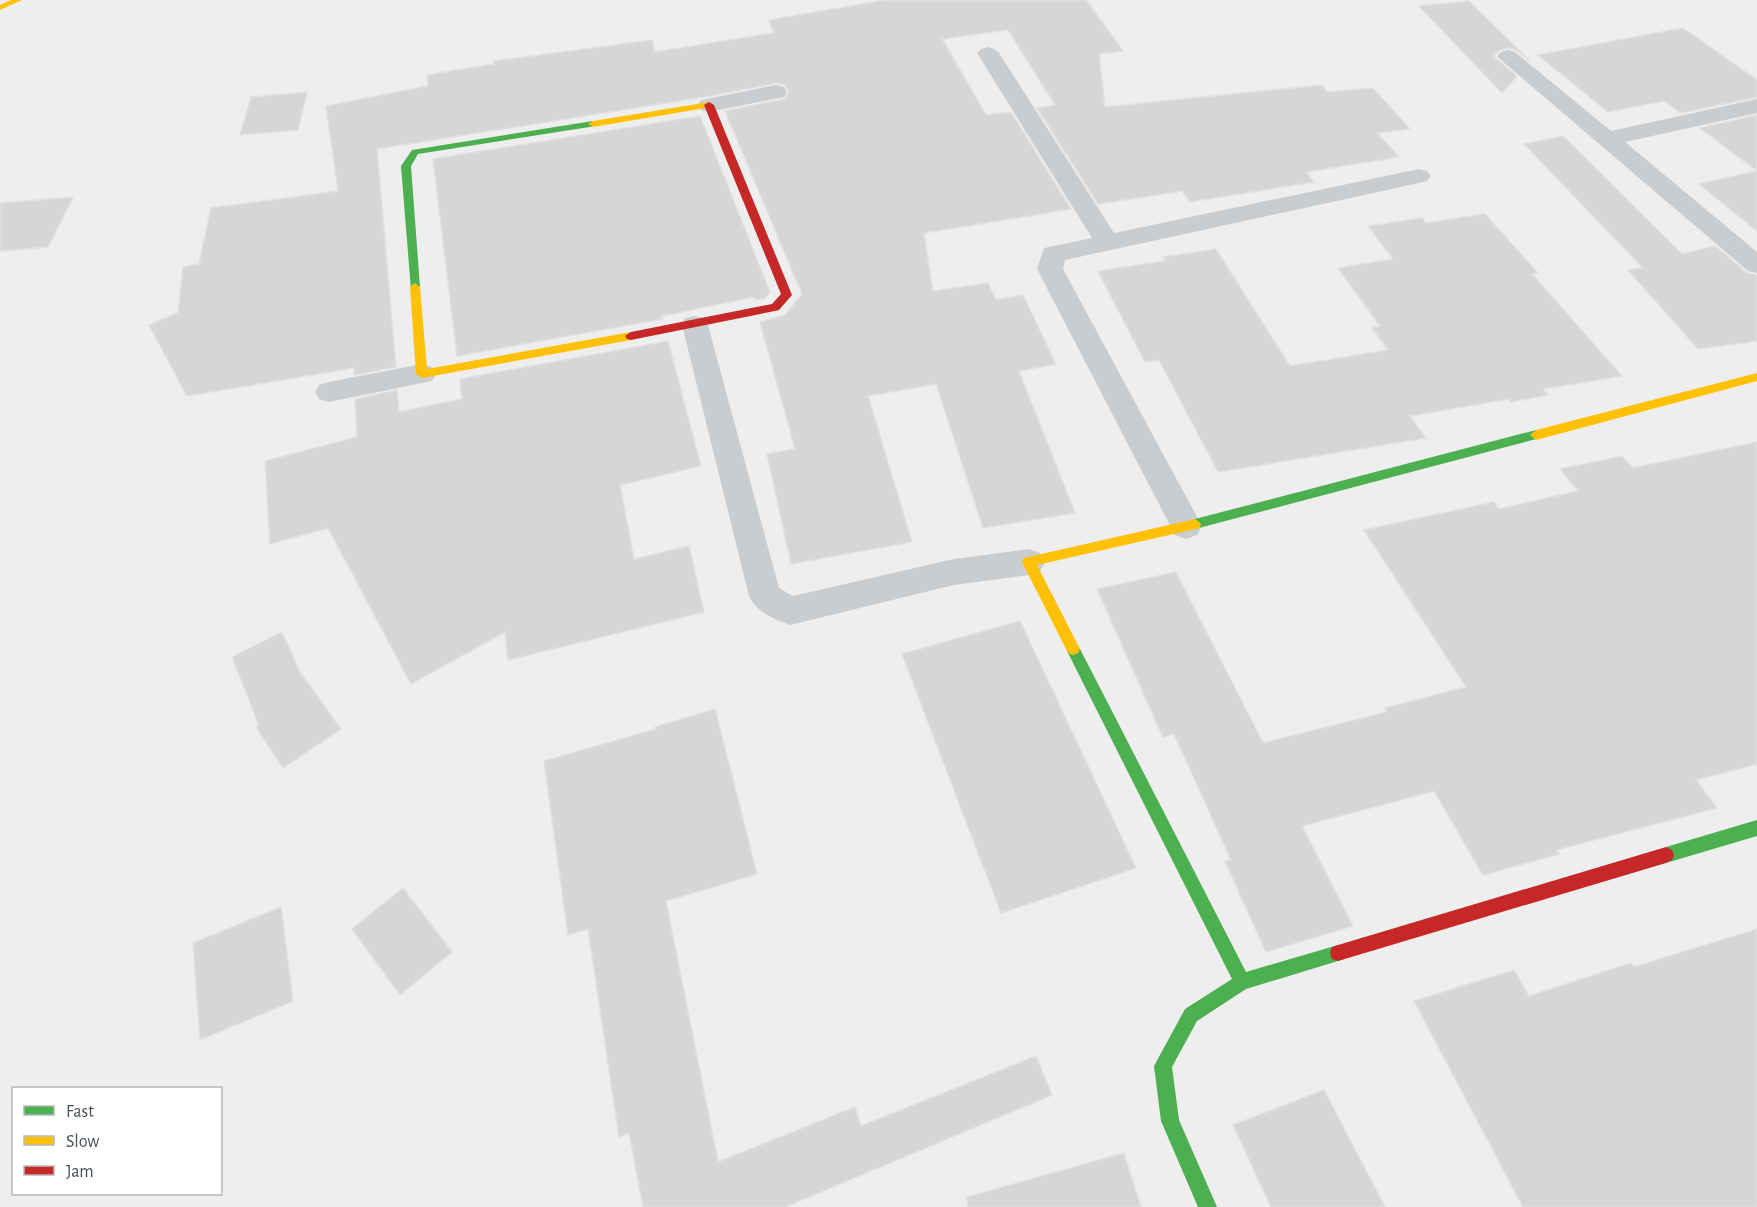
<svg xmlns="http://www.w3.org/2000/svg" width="1757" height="1207" viewBox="0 0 1757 1207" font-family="'Alegreya Sans',sans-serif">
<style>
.building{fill:#d6d6d8;stroke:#e0e0e1;stroke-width:1.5}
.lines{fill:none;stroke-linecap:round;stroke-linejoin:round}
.street{fill:#cacdcf;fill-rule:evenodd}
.fast{fill:#4caf50;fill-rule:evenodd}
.slow{fill:#ffc107;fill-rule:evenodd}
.jam{fill:#c62828;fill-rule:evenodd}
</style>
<rect width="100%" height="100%" fill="#efeeee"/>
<path class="building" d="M886 0H1086L1123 51 1099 54 1105 107 1322 85 1327 92 1373 88 1410 129 1377 133 1399 157 1306 172 1314 182 1190 202 1182 191 1098 204 1037 108 1055 105 1008 30 942 39 986 115 1011 112 1071 209 924 233 933 291 988 283 996 300 1023 295 1056 364 1019 371 1075 513 983 528 936 384 868 396 912 542 791 564 767 454 795 449 760 322 785 315 802 294 725 111 784 99 789 91 785 85 777 83 710 96 377 149 396 367 354 375V368L187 396 149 325 178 313 183 267 199 264 211 208 338 191 326 106 428 86 427 75 494 64V61L652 40 655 52 774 33 768 20Z
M1469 1 1530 61 1516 50 1509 48 1500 50 1495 54V58L1517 76 1502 93 1419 6Z
M1683 28 1757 80V97L1681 113 1664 101 1608 112 1538 55Z
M307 92 298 130 240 135 251 97Z
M1757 115V171L1700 128Z
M700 116 770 292 765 298 755 300 754 297 662 316 663 319 457 356 433 159Z
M1563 136 1682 254 1715 246 1747 273 1757 275V341L1698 349 1628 270 1643 268 1524 144Z
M1757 171V231L1699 184Z
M73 197 48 247 0 251V203Z
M1485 214 1538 273 1532 274 1622 376 1543 389 1548 395 1511 402 1509 399 1410 416 1426 438 1218 472 1159 360 1145 362 1098 271 1165 261 1163 257 1216 249 1290 366 1388 350 1372 328 1380 326 1338 268 1393 259 1368 226 1422 218 1426 223Z
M668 341 701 466 620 485 634 559 689 546 704 612 508 660 505 632 411 684 328 528 270 544 265 461 357 437 355 399 397 390 399 412 462 399 460 379Z
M1757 442V764L1696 780 1717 808 1556 850 1559 854 1483 875 1434 791 1302 826 1353 926 1266 952 1225 861 1231 860 1174 734 1163 737 1097 589 1176 572 1263 743 1387 712 1385 708 1466 687 1364 530 1494 502 1499 509 1578 491 1560 469 1622 456 1633 468Z
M1020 621 1136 868 1001 913 902 654Z
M282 632 300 672 341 729 283 768 256 727 259 725 232 657Z
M715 709 757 874 666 901 718 1162 855 1107 861 1126 1036 1056 1052 1095 785 1207H643L629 1133 619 1137 588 929 568 935 544 761 656 729 655 727Z
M403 888 452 952 400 995 352 929Z
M281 907 293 1001 200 1040 193 943Z
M1757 929V1207H1523L1414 1001 1514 970 1529 996 1631 963 1634 967Z
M1324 1090 1385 1207H1271L1233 1125Z
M1124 1153 1141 1207H968L967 1197Z"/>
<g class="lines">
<path class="street" d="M988 47 995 49 999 53 1114 233 1419 169 1427 171 1431 176 1427 181 1419 183 1065 260 1063 269 1202 526 1197 535 1186 539 1175 535 1037 269 1044 248 1092 238 977 53 981 49Z
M1508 50 1515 52 1611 131 1757 99V113L1625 142 1757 252V273L1748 271 1501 60 1497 56 1501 52Z
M776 85 784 87 787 92 784 97 709 112 701 110 698 105 701 100Z
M695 316 705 318 708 325 779 588 793 596 954 559 1029 549 1040 553 1045 562 1040 571 1029 575 954 585 790 625C774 619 756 612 749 596L682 325 685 318Z
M422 364 432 367 436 374 432 381 329 402 319 399 315 392 319 385 329 382Z"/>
<path class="fast" d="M593 121 598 124 596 126 418 154 411 166 420 287 415 291 411 290 401 166 412 150Z
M1536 430 1540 432 1542 435 1540 438 1195 529 1189 524 1195 519Z
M1073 643 1078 645 1246 972 1338 945 1344 947 1346 953 1344 959 1338 961 1246 989 1197 1021 1172 1067 1179 1120 1217 1207H1198L1161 1121 1154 1066 1185 1009 1232 979 1066 649 1068 645Z
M1757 820V836L1666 863 1660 860 1658 855 1660 850 1666 847Z"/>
<path class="slow" d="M11 0H22L0 10V5Z
M709 102 712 103V107L593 127 588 124 593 121Z
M415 283 420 287 427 369 631 332 637 336 631 340 422 378 416 374 410 287Z
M1757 373V381L1536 440 1530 435 1536 430Z
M1195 519 1201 524 1200 528 1037 565 1080 649 1078 653 1073 655 1068 653 1022 562 1024 558Z"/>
<path class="jam" d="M709 102 714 105 792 295 779 310 775 311 631 340 627 339 625 336 631 332 772 304 781 294 704 105Z
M1666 847 1672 850 1674 855 1672 860 1666 863 1338 961 1332 959 1330 953 1332 947 1338 945Z"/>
</g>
<rect x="12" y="1087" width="210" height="108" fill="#ffffff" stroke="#b5b9bd" stroke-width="1.5"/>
<rect x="24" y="1106" width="30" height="9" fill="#4caf50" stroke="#b5b9bd" stroke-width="1.5"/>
<text x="66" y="1117" font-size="18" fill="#465059">Fast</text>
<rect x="24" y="1136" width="30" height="9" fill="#ffc107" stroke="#b5b9bd" stroke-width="1.5"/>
<text x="66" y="1147" font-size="18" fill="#465059">Slow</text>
<rect x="24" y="1166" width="30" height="9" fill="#c62828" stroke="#b5b9bd" stroke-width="1.5"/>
<text x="66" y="1177" font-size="18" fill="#465059">Jam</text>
</svg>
